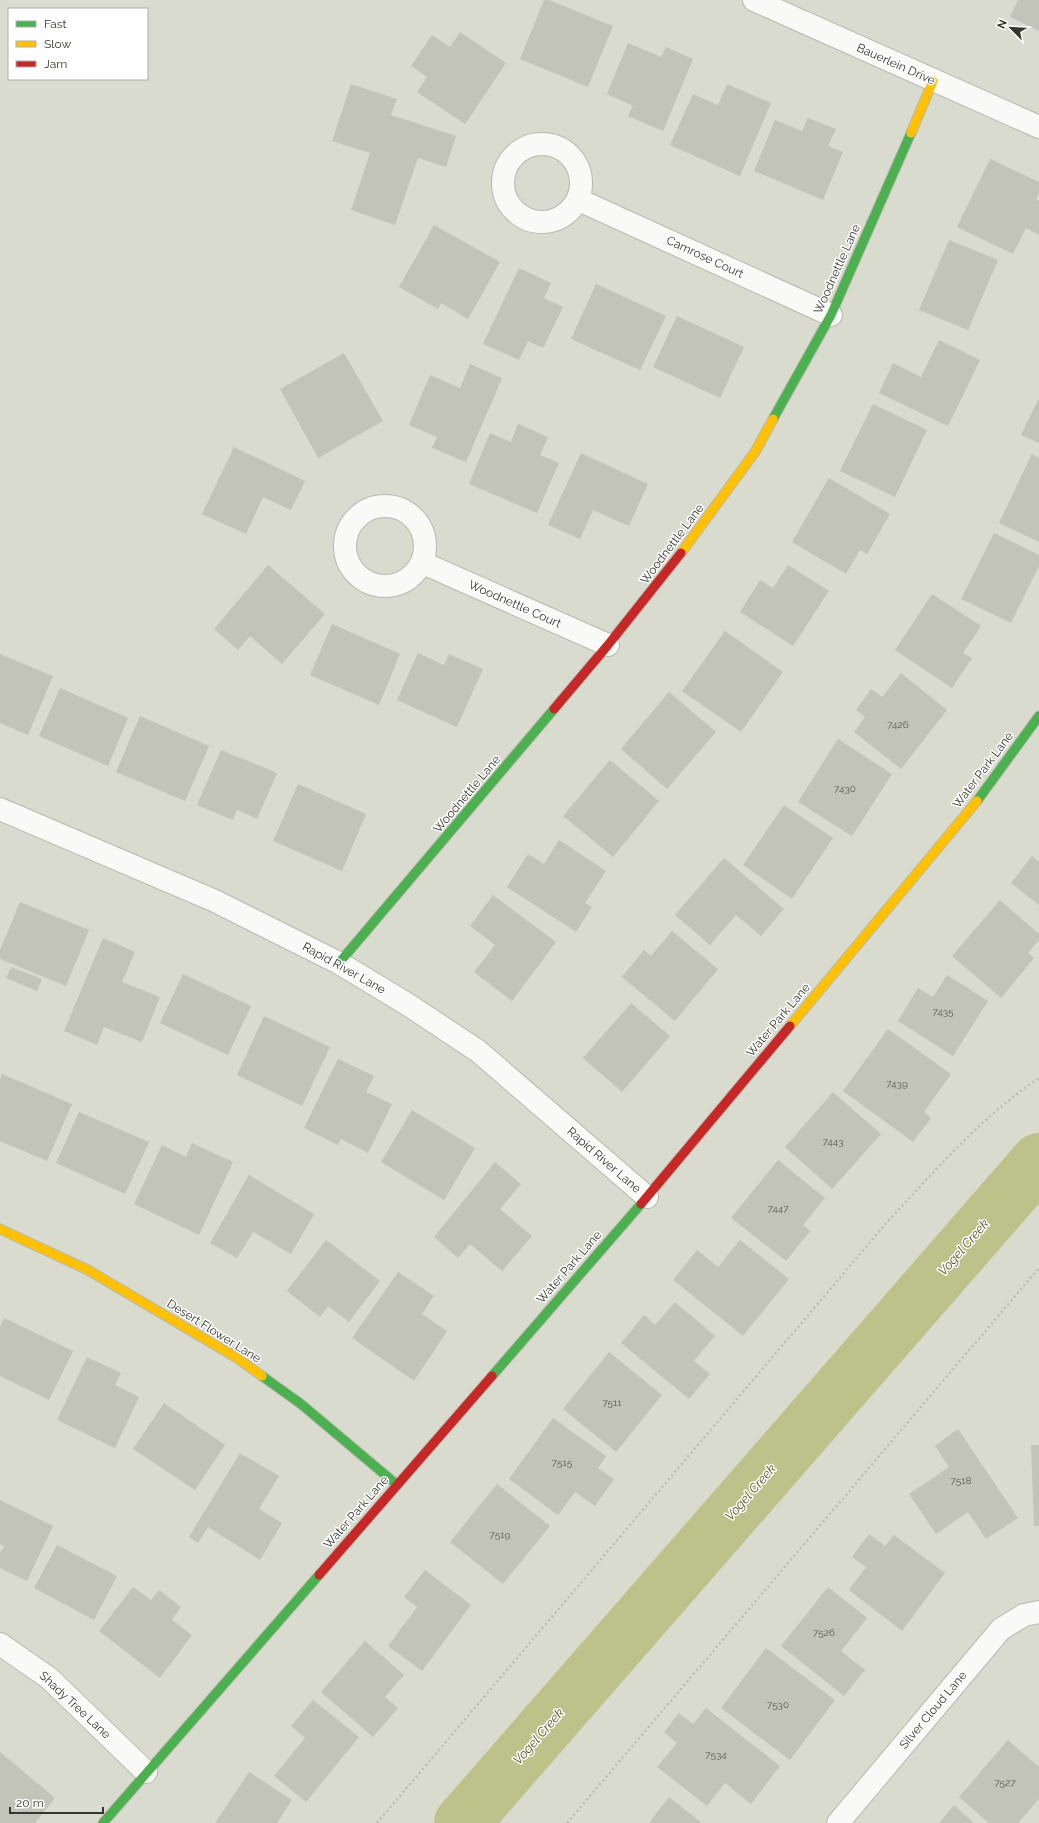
<svg xmlns="http://www.w3.org/2000/svg" width="1039" height="1823" viewBox="0 0 1039 1823" font-family="Raleway,sans-serif">
<style>
.lines{fill:none;stroke-linecap:round;stroke-linejoin:round}
.river{stroke:#bdc28b;stroke-width:56}
.building{fill:#c2c3b9}
.street-casing{stroke:#b7b9ae;stroke-width:24}
.fast-casing{stroke:#b7b9ae;stroke-width:11}
.slow-casing{stroke:#b7b9ae;stroke-width:11}
.jam-casing{stroke:#b7b9ae;stroke-width:11}
.path{stroke:#bbbcb8;stroke-width:2.5;stroke-dasharray:2 3;stroke-linecap:butt}
.street{stroke:#f9faf8;stroke-width:22}
.fast{stroke:#4caf50;stroke-width:9}
.slow{stroke:#ffc107;stroke-width:9}
.jam{stroke:#c62828;stroke-width:9}
.labels{text-anchor:middle;stroke-width:3;stroke-linejoin:round;paint-order:stroke}
.number-label{font-size:10px;fill:#595a50}
.street-label{font-size:12px;fill:#35362c;stroke:#fff}
.water-label{font-size:13px;font-style:italic;fill:#51541e;stroke:#fff}
</style>
<rect width="100%" height="100%" fill="#dadbcf"/>
<g class="lines">
<path class="river" d="M462 1823 1039 1161"/>
</g>
<path class="building" d="M544 0H549L613 26 588 87 520 59Z
M1018 0H1039V31L1010 17Z
M460 32 506 63 465 124 417 92 427 77 411 66 432 35 450 47Z
M628 43 661 57 666 47 693 59 663 131 628 116 633 106 607 94Z
M351 84 397 99 391 115 456 136 446 167 418 158 395 225 351 210 370 153 332 141Z
M727 84 771 103 740 176 670 145 693 94 718 105Z
M808 118 836 129 828 146 843 152 823 200 754 171 775 120 802 131Z
M990 159 1039 182V193L1036 199 1039 201V235L1026 228 1013 254 957 227Z
M434 225 500 262 468 319 441 303 438 309 399 287Z
M949 240 998 260 968 330 919 310Z
M519 268 551 283 544 298 563 307 543 348 528 341 519 360 483 344Z
M596 284 666 316 640 370 571 339Z
M677 316 744 347 720 398 653 367Z
M939 340 980 360 948 426 879 393 893 363 921 377Z
M344 353 383 421 318 458 280 389Z
M470 364 502 378 466 462 432 448 437 437 409 425 430 375 460 388Z
M1038 400H1039V443L1021 435Z
M873 404 927 430 895 497 840 471Z
M518 424 548 437 540 455 559 463 537 513 469 484 490 433 511 442Z
M234 447 305 481 291 510 263 497 246 534 202 514Z
M581 453 648 484 629 526 593 510 580 539 548 525Z
M1032 454 1039 458V542L999 523Z
M829 478 890 514 867 554 860 550 846 574 792 542Z
M994 533 1039 555V566L1011 623 961 599Z
M268 565 325 614 282 664 250 636 238 650 214 629Z
M788 565 829 591 793 646 740 612 760 580 773 588Z
M932 594 981 626 963 653 972 658 952 688 895 650Z
M332 624 400 654 379 705 310 675Z
M725 631 783 672 741 732 682 691Z
M418 653 444 665 449 654 483 669 457 727 397 700Z
M0 654 53 676 28 735 0 723Z
M901 673 947 710 901 769 854 732 865 717 856 710 871 689 882 697Z
M60 688 128 718 108 766 39 736Z
M669 692 716 732 667 789 621 749Z
M140 716 209 746 185 801 116 772Z
M838 739 892 774 852 836 798 802Z
M221 750 277 773 257 819 237 810 233 820 197 805Z
M610 760 659 801 613 857 563 816Z
M298 784 366 814 342 871 273 841Z
M784 805 833 838 792 899 743 865Z
M559 840 606 871 585 903 592 907 576 932 507 887 528 854 544 864Z
M1032 856 1039 862V905L1011 883Z
M724 858 784 909 761 936 736 915 710 945 675 915Z
M493 895 556 942 512 1001 474 972 495 945 470 926Z
M1000 900 1039 934V940L1028 953 1034 958 1001 998 952 956Z
M20 902 89 930 66 986 0 959V950Z
M672 931 718 969 675 1021 622 977 644 950 651 956Z
M103 938 135 952 122 982 160 997 142 1042 104 1027 97 1045 64 1031Z
M11 967 42 979 37 991 6 978Z
M183 974 251 1006 228 1055 160 1023Z
M947 975 988 1001 953 1056 898 1021 918 988 933 997Z
M631 1003 670 1036 622 1092 583 1058Z
M264 1016 330 1047 302 1106 237 1075Z
M888 1029 951 1074 924 1112 931 1118 913 1142 843 1091Z
M338 1059 374 1076 366 1092 392 1104 368 1153 341 1139 338 1145 304 1128Z
M2 1074 72 1104 47 1161 0 1141V1079Z
M833 1092 881 1134 832 1189 785 1147Z
M412 1110 475 1148 444 1200 381 1162Z
M79 1112 149 1142 125 1194 56 1163Z
M192 1143 233 1162 199 1235 134 1204 162 1145 186 1157Z
M778 1160 825 1198 803 1225 810 1231 786 1261 731 1218Z
M495 1162 521 1184 500 1209 532 1236 502 1271 470 1244 458 1258 434 1237Z
M249 1175 314 1214 291 1254 253 1232 237 1258 210 1243Z
M326 1240 380 1281 349 1322 328 1306 320 1317 287 1291Z
M740 1240 789 1279 743 1336 673 1280 697 1250 718 1267Z
M398 1272 434 1296 422 1314 447 1331 414 1381 352 1338Z
M675 1302 715 1336 694 1361 710 1374 689 1399 621 1343 644 1315 655 1325Z
M4 1318 73 1351 49 1400 0 1376V1327Z
M609 1352 662 1395 616 1452 563 1409Z
M87 1357 121 1373 115 1385 139 1397 115 1448 57 1420Z
M164 1403 225 1445 195 1490 133 1449Z
M553 1418 606 1456 598 1468 614 1479 595 1506 575 1492 558 1515 509 1479Z
M958 1429 1018 1518 986 1539 968 1512 936 1534 909 1494 949 1467 935 1446Z
M1031 1445H1039V1526H1034Z
M240 1453 279 1476 259 1509 282 1523 260 1560 208 1527 198 1543 189 1537Z
M497 1484 550 1526 503 1584 450 1542Z
M0 1500 53 1526 27 1581 0 1568V1553L4 1546 0 1544Z
M869 1534 885 1546 894 1535 945 1573 902 1631 849 1590 866 1567 852 1557Z
M57 1545 117 1576 94 1620 34 1588Z
M425 1570 471 1605 422 1671 388 1646 417 1607 404 1597Z
M133 1587 151 1600 159 1590 181 1607 172 1620 192 1635 160 1678 99 1631Z
M828 1587 867 1618 841 1651 865 1670 844 1696 781 1646Z
M365 1641 404 1675 385 1697 398 1708 373 1737 321 1692Z
M766 1648 835 1700 790 1760 721 1708Z
M313 1700 359 1737 306 1802 274 1776 305 1738 291 1726Z
M706 1708 780 1766 751 1804 725 1783 707 1806 657 1767 677 1743 664 1732 679 1713 693 1724Z
M1008 1740 1039 1767V1799L1018 1823H989L959 1797Z
M0 1752 55 1798 35 1823H0Z
M249 1772 292 1800 277 1823H215Z
M669 1797 702 1823H649Z
M954 1805 974 1823H939Z"/>
<g class="lines">
<g class="street-casing">
<path id="street" d="M754 0 1039 127
M503 183a39 39 0 1 1 78 0a39 39 0 1 1-78 0Z
M579 200 831 315
M345 546a40 40 0 1 1 80 0a40 40 0 1 1-80 0Z
M423 563 608 645
M0 809 215 901 339 963 407 1004 478 1051 647 1197
M0 1644 49 1678 146 1772
M838 1823 1001 1629 1024 1615 1039 1612"/>
</g>
<g class="fast-casing">
<path id="fast" d="M773 419 831 315 911 133
M977 801 1039 716
M339 963 554 709
M262 1376 301 1404 396 1484
M492 1376 641 1204
M103 1823 319 1575"/>
</g>
<g class="slow-casing">
<path id="slow" d="M911 133 933 81
M681 553 755 452 773 419
M790 1026 977 801
M0 1229 88 1270 237 1358 262 1376"/>
</g>
<g class="jam-casing">
<path id="jam" d="M554 709 608 645 681 553
M641 1204 790 1026
M319 1575 492 1376"/>
</g>
<path class="path" d="M377 1823 888 1221C935 1171 981 1117 1039 1078
M567 1823 1039 1268"/>
<use href="#street" class="street"/>
<use href="#fast" class="fast"/>
<use href="#slow" class="slow"/>
<use href="#jam" class="jam"/>
</g>
<g class="labels">
<g class="number-label">
<text x="898" y="728">7426</text>
<text x="845" y="792">7430</text>
<text x="943" y="1015">7435</text>
<text x="897" y="1087">7439</text>
<text x="833" y="1145">7443</text>
<text x="778" y="1212">7447</text>
<text x="612" y="1406">7511</text>
<text x="562" y="1466">7515</text>
<text x="961" y="1484">7518</text>
<text x="500" y="1538">7519</text>
<text x="824" y="1636">7526</text>
<text x="778" y="1708">7530</text>
<text x="716" y="1758">7534</text>
<text x="1005" y="1786">7527</text>
</g>
<g class="street-label">
<text transform="translate(896 64) rotate(24)" y="4">Bauerlein Drive</text>
<text transform="translate(705 257) rotate(25)" y="4">Camrose Court</text>
<text transform="translate(837 269) rotate(-66)" y="4">Woodnettle Lane</text>
<text transform="translate(672 544) rotate(-53)" y="4">Woodnettle Lane</text>
<text transform="translate(515 604) rotate(24)" y="4">Woodnettle Court</text>
<text transform="translate(983 770) rotate(-53)" y="4">Water Park Lane</text>
<text transform="translate(467 794) rotate(-50)" y="4">Woodnettle Lane</text>
<text transform="translate(344 968) rotate(29)" y="4">Rapid River Lane</text>
<text transform="translate(778 1020) rotate(-50)" y="4">Water Park Lane</text>
<text transform="translate(604 1160) rotate(41)" y="4">Rapid River Lane</text>
<text transform="translate(569 1267) rotate(-49)" y="4">Water Park Lane</text>
<text transform="translate(214 1331) rotate(32)" y="4">Desert Flower Lane</text>
<text transform="translate(356 1512) rotate(-49)" y="4">Water Park Lane</text>
<text transform="translate(75 1705) rotate(43)" y="4">Shady Tree Lane</text>
<text transform="translate(933 1710) rotate(-50)" y="4">Silver Cloud Lane</text>
</g>
<g class="water-label">
<text transform="translate(963 1247) rotate(-49)" y="5">Vogel Creek</text>
<text transform="translate(750 1492) rotate(-49)" y="5">Vogel Creek</text>
<text transform="translate(538 1736) rotate(-49)" y="5">Vogel Creek</text>
</g>
</g>
<rect x="8" y="8" width="140" height="72" fill="#ffffff" stroke="#aeafab"/>
<rect x="16" y="21" width="20" height="6" fill="#4caf50" stroke="#aeafab"/>
<text x="44" y="28" font-size="12" fill="#35362c">Fast</text>
<rect x="16" y="41" width="20" height="6" fill="#ffc107" stroke="#aeafab"/>
<text x="44" y="48" font-size="12" fill="#35362c">Slow</text>
<rect x="16" y="61" width="20" height="6" fill="#c62828" stroke="#aeafab"/>
<text x="44" y="68" font-size="12" fill="#35362c">Jam</text>
<g transform="translate(1011 28) rotate(294)" stroke="#ffffff" stroke-width="3" paint-order="stroke">
<path d="M0-3L7 15L0 10L-7 15Z" fill="#35362c"/>
<text y="-6" font-size="11" font-weight="bold" text-anchor="middle" fill="#35362c">N</text>
</g>
<path d="M10 1807v6h93v-6" fill="none" stroke="#35362c" stroke-width="2"/>
<text x="16" y="1807" font-size="12" fill="#35362c" stroke="#ffffff" stroke-width="3" paint-order="stroke">20 m</text>
</svg>
